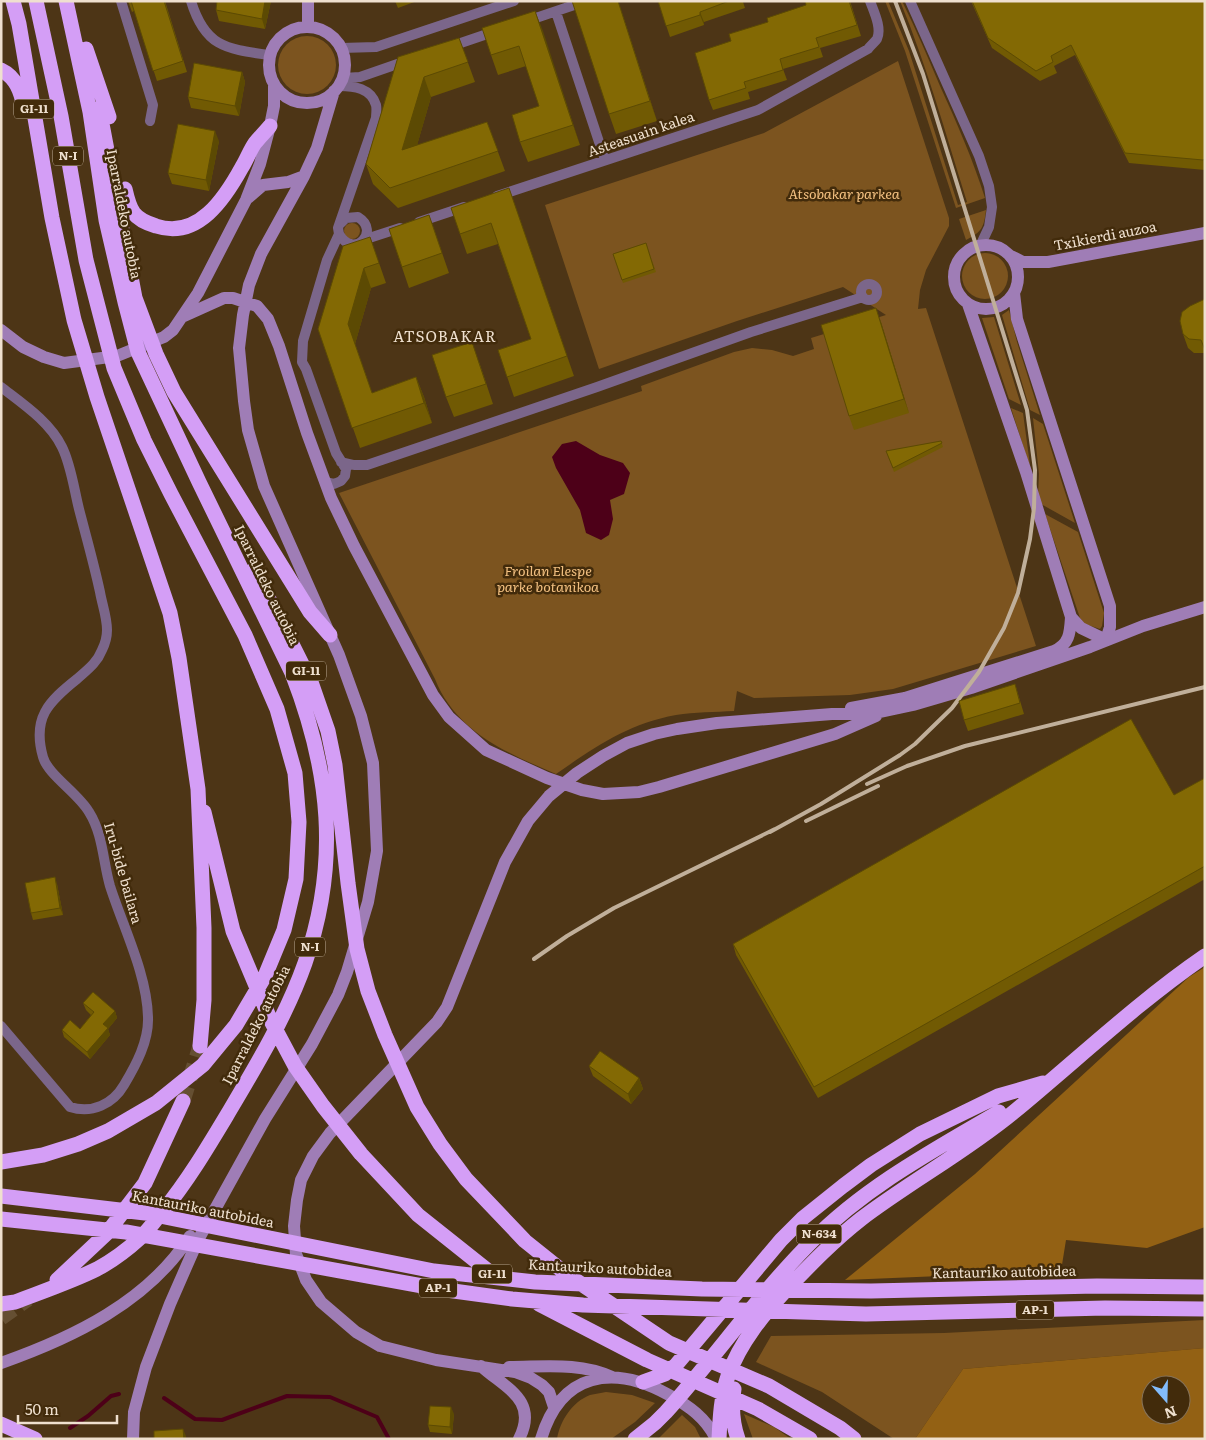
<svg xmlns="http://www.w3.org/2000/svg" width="1206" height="1440" viewBox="0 0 1206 1440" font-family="Literata,serif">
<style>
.green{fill:#7c541f}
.forest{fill:#936114;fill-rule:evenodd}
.water{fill:#4d0018}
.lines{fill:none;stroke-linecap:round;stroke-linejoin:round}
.stream{stroke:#4d0018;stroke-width:4}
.highway-tunnel{stroke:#654f32;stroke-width:15;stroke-dasharray:15 8;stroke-linecap:butt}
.street{stroke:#7b668a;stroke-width:10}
.secondary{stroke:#9f7db6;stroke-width:12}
.highway{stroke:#d49ef6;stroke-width:15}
.rail{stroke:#c0af9a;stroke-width:4}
.wall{fill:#715a03}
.shaded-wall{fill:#5c4a03}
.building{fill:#836904;stroke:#5c4a03}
.labels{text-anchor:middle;stroke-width:5;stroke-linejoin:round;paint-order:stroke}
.shield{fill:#422b0b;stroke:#bbaa94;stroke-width:1}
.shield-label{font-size:12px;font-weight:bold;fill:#efe0cf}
.street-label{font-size:14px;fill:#efe0cf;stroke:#422b0b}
.park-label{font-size:14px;font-style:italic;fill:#f3c081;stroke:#422b0b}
.neighbourhood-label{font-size:15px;letter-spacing:1px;fill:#efe0cf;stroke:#422b0b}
</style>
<rect width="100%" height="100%" fill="#4d3516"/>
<path class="green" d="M885 1H888L909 51 958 205 967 202C946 135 927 66 900 1H902C916 29 928 58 940 86 957 123 973 160 985 198L956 208 905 51Z
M278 65a29 29 0 1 1 58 0a29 29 0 1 1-58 0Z
M898 61 949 218V226L926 270 920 290 918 309 926 308 1036 646 893 689 850 695 754 698 737 691 734 711C715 712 695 712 676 715 627 724 595 747 556 774 507 753 456 732 435 679L339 493 642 391 641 386 734 352 752 348 772 350 793 356 814 349 811 338 886 315 843 287 737 321 599 369 545 205 764 133Z
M986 210C984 227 982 232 966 240L959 219Z
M344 231a8 8 0 1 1 16 0a8 8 0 1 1-16 0Z
M962 276a23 23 0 1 1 46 0a23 23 0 1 1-46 0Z
M1009 310 1017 342 1040 415 1030 410 1002 315Z
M994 317 1021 405 1009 399 982 318Z
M1011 408 1023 413 1030 465 1027 458Z
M1033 418 1043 424 1075 523 1041 504 1038 495 1039 474Z
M1045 514 1078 532 1104 613 1102 626 1100 629 1085 624 1080 618Z
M1205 1320V1348L963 1369 915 1439H894L822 1392 756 1362 771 1336 944 1333Z
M606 1392 632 1395 655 1403 635 1422 611 1439H557C560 1421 572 1402 590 1395 595 1394 601 1393 606 1392Z
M744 1414 774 1427 791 1439H753Z
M682 1415 695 1427 701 1439H658Z"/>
<path class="forest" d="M1205 967V1227L1147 1248 1066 1240 1061 1271 845 1280 975 1174 1189 977Z
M1205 1348V1439H915L963 1369ZM1151 1385H1181V1415H1151Z"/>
<path class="water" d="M576 441 600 455 623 463 630 473 624 494 610 500 613 519 609 535 601 540 586 533 580 510 556 468 552 457 562 444Z"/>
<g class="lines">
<path class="stream" d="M164 1398 195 1419 222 1420 287 1396 330 1397 377 1417 389 1439
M70 1428 88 1416 111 1396 119 1394"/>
<path class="highway-tunnel" d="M183 1101 200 1046
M1 1318 28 1299"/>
<path class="street" d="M121 1 153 105 150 121
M191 1C205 47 226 49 269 55
M910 1 979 156 989 186 992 207 989 227 981 244
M556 12 605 160
M524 22 586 1
M449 47 496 31
M341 48 376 47 514 1
M343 78 360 77 409 60
M497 196 758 110 868 49C870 46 875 42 877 39 882 28 874 12 870 1
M419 222 464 207
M339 234C354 260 381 231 358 217L346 218 341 223
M363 240 400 228
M861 292a8 8 0 1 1 16 0a8 8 0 1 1-16 0Z
M1 387C23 404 50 422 62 447 71 465 74 489 79 509 86 536 94 564 100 592 102 604 107 617 107 630 107 636 105 644 102 650 97 663 87 670 77 679 48 702 32 718 43 757 48 775 78 793 89 812 103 834 103 862 110 886 123 927 147 974 148 1017 149 1041 136 1065 124 1085 113 1104 92 1114 70 1107L1 1026
M341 462 354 465H367L597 387 751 332 863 297
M325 482 334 484 341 481 345 476 346 469 336 453 306 369 302 362 303 341 327 260 339 234 338 228 376 118C376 115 377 109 376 105 371 88 354 86 339 86"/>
<path class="secondary" d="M308 1V26
M269 65a38 38 0 1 1 76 0a38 38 0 1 1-76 0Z
M248 198 263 185 288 182 304 176
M954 277a32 32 0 1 1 64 0a32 32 0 1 1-64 0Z
M1011 256 1023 262H1048L1205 233
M1014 293 1017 319 1110 606V627L1106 640
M184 316 224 298H233L257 306 268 319 279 346 307 433 331 498 354 546 433 695 449 717 486 750 547 778 582 790 603 794 639 792 659 787 835 734 876 716
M1 330 23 347 44 357 64 363 117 356 164 337 173 330 198 293 246 200 260 164 270 126 274 106V86
M1071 617 1081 628 1106 640
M851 708 905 698 1054 651C1070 644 1070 632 1071 617L1026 472 968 304
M1 1363C72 1338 148 1302 190 1236
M481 1366C505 1388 539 1400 519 1439
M509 1367C544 1367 579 1362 612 1377
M554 1407 549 1392 542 1385 531 1378 515 1372 436 1360 380 1346 356 1332 321 1302 306 1280 296 1254 294 1226 297 1200 301 1180 313 1156 330 1133 437 1022 447 1007 505 862 528 821 549 796 577 773 603 756 627 743 654 734 677 729 717 723 832 714H871L913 705 971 688 1090 647 1143 626 1205 607
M133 1439 134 1412 146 1367 170 1304 198 1240 265 1119 312 1044 338 995 347 972 368 902 377 851 373 763 361 716 339 655 264 486 248 430 244 401 239 348 243 315 249 285 261 254 304 176 317 148 334 91
M541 1439C561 1372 613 1364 669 1395 689 1406 706 1418 716 1439"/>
<path class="highway" d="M13 1 19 24 52 218 74 320 97 397 170 613 179 658 198 789 204 928V1000L200 1046
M86 49 109 117
M1 70C16 77 21 92 24 107
M99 108 135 298 156 354 174 392 310 612 330 635
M125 189C130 211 133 219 156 226 198 240 225 198 242 167 247 159 250 150 255 143 260 137 265 132 270 126
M252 571 273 606 311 682 328 731 335 765 348 883 357 949 368 991 385 1035 417 1107 440 1144 466 1179 525 1241 565 1273 669 1343 769 1386 840 1428 854 1439
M204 812 233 931 270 1019 295 1066 323 1106 361 1154 418 1215 496 1277
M1 1162 43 1155 78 1144 108 1131 156 1103 203 1065 236 1025 265 976 284 930 296 879 299 822 295 773 277 709 245 635 171 494 144 440 114 368 86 260 61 116 36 1
M1 1196 145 1213 434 1271 535 1282 702 1289 871 1291 1097 1286 1205 1287
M1 1219 126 1232 439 1289 512 1299 583 1305 866 1314 1105 1308 1205 1309
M57 1280 107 1233 145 1183 183 1101
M1 1304 15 1302C41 1292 73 1281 97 1269 112 1261 128 1249 140 1238 149 1230 155 1220 163 1211 189 1179 209 1145 230 1110 258 1063 287 1014 305 963 340 862 330 771 292 673L199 482 138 352 125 302 106 220 90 112 66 1
M539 1304 647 1360 758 1409 810 1439
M643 1382 665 1374 676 1365 781 1240 803 1218 843 1186 871 1165 920 1134 998 1096 1043 1083
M734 1389C731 1407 732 1422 738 1439
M1 1424 35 1439
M635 1439 655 1423 666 1412C716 1356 759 1294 812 1241 865 1187 934 1150 999 1112
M719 1439C720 1418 721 1396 728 1376 740 1342 763 1315 787 1289 810 1265 834 1240 861 1219 911 1181 967 1151 1015 1111 1078 1059 1138 1002 1205 956"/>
<path class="rail" d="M867 784 907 766 965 746 1205 687
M806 821 878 786
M770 832 821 804 900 755 915 744 952 708 979 672 1004 628 1018 593 1030 539 1034 508 1035 470 1027 410 923 74 895 1
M534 959 567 936 614 908 775 829"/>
</g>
<path class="wall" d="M128 1H165L187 72 157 81 134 11 132 12Z
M217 1H271L265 29 219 21 216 10Z
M395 1H417L398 8Z
M618 1 657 121 616 134 609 114Z
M658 1H744L743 2 745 8 704 22V25L670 37Z
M850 1 861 36 820 48 823 57 783 69 787 80 748 92 750 99 713 110 709 100 731 41 768 22Z
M971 1H1205V170L1129 163 1075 55 1054 66 1057 73 1040 81 992 48Z
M535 11 580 145 528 162 520 142 539 106 526 66 498 75 491 55Z
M459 38 475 82 431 97 417 145 487 122 505 171 398 208 373 184 366 164 398 57Z
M242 72 245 82 239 116 191 108 188 97Z
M219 141 209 191 172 184 168 173Z
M516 209 574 376 514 397 498 350 531 339 498 244 467 254 460 234Z
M429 215 449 273 409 288 389 229Z
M370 237 386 283 371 288 355 344 372 393 416 377 424 397 432 423 360 448 318 329Z
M646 243 656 272 623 283 613 254Z
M1205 299V353H1194L1188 348 1183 334Z
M881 322 909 413 854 430 849 416Z
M479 362 493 404 454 417 446 397Z
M941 441 943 447 894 472 886 451Z
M1015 684 1024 714 968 731 964 720Z
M1205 778V879L818 1098 736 955 733 944 1174 795Z
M57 884 63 915 33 920 31 913Z
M83 1003 115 1011 117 1018 108 1029 110 1035 90 1059 64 1037 62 1030 80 1029 91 1015 86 1010Z
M589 1066 639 1078 643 1089 631 1104 593 1076Z
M454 1414 452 1434 430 1432 428 1425Z"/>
<path class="shaded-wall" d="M265 1H271L265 29 262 19Z
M618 1 619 4 657 121 650 101Z
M535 11 543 31 580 145 573 125Z
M700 12 704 22V25L700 15Z
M242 72 245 82 239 116 235 106Z
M424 77 431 97 410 170 402 150Z
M215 131 219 141 209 191 206 180Z
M509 188 516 209 574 376 567 356Z
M364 268 371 288 355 344 348 324Z
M876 308 881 322 909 413 904 399Z
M416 377 424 397 432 423 424 403Z
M55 877 57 884 63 915 60 908Z
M115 1011 117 1018 108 1029 110 1035 90 1059 87 1052 103 1024Z
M639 1078 643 1089 631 1104 628 1094Z
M451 1407 454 1414 452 1434 450 1427Z
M183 1429 186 1436V1439H184Z"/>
<path class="building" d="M131 1H164L183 61 153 71Z
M217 1H265L262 19 216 10Z
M572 1H618L650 101 609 114Z
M658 1H729L700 12V15L666 26Z
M805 1H849L857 25 816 38 819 47 780 59 783 70 744 82 746 88 709 100 695 53 731 41 729 34 768 22 767 18 806 5Z
M972 1H1205V159L1203 160 1125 153 1071 45 1051 56 1053 62 1036 71 988 38Z
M535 11 573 125 520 142 512 115 539 106 519 46 491 55 482 28Z
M459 38 468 62 424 77 402 150 487 122 498 151 390 188 366 164 398 57Z
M194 63 242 72 235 106 188 97Z
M178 124 215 131 206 180 168 173Z
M509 188 567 356 507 377 498 350 531 339 491 223 460 234 451 208Z
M429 215 442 253 402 267 389 229Z
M370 237 379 263 364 268 348 324 372 393 416 377 424 403 352 428 318 329 343 246Z
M646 243 654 269 622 280 613 254Z
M1205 299V350L1201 340 1189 339 1183 334 1180 321 1182 312 1190 306Z
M876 308 904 399 849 416 821 325Z
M472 342 486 384 446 397 432 355Z
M941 441 942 443 893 468 886 451Z
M1015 684 1020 703 964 720 959 701Z
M1131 719 1174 795 1205 778V866L814 1087 733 944Z
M55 877 60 908 31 913 25 883Z
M93 992 115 1011 103 1024 108 1028 87 1052 62 1030 70 1020 80 1029 94 1012 83 1003Z
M600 1051 639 1078 628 1094 589 1066Z
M430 1406 451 1407 450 1427 428 1425Z
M183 1429 184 1439H154V1431Z"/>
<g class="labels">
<g class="shield">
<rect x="14" y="99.5" width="40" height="19" rx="4"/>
<rect x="53" y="146.5" width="30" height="19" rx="4"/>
<rect x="286" y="661.5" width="40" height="19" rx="4"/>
<rect x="295" y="937.5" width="30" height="19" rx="4"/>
<rect x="796.5" y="1224.5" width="45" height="19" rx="4"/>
<rect x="472" y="1264.5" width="40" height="19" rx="4"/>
<rect x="419" y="1278.5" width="38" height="19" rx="4"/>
<rect x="1016" y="1300.5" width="38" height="19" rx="4"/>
</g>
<g class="shield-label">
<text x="34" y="113">GI-11</text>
<text x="68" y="160">N-I</text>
<text x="306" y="675">GI-11</text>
<text x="310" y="951">N-I</text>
<text x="819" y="1238">N-634</text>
<text x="492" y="1278">GI-11</text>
<text x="438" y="1292">AP-1</text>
<text x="1035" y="1314">AP-1</text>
</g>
<g class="street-label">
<text transform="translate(641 134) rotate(-19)" y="5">Asteasuain kalea</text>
<text transform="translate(124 214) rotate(79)" y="5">Iparraldeko autobia</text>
<text transform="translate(1105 236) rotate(-11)" y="5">Txikierdi auzoa</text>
<text transform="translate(267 585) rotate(64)" y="5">Iparraldeko autobia</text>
<text transform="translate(123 873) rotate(74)" y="5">Iru-bide bailara</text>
<text transform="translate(256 1025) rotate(-63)" y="5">Iparraldeko autobia</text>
<text transform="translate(203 1209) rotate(11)" y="5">Kantauriko autobidea</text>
<text transform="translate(600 1268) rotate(3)" y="5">Kantauriko autobidea</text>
<text transform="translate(1004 1272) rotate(-1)" y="5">Kantauriko autobidea</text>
</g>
<g class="park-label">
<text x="844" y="199">Atsobakar parkea</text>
<text x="548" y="576">Froilan Elespe<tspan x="548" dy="16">parke botanikoa</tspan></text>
</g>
<g class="neighbourhood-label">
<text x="445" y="342">ATSOBAKAR</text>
</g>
</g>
<rect width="1206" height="1440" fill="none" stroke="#efe0cf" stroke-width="5"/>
<g transform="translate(1166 1400) rotate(160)"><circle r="24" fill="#422b0b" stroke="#877359"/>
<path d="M0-4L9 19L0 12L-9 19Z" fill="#83bcfb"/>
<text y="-8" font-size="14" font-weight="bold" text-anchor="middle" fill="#efe0cf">N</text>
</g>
<path d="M18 1415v8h99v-8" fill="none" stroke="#efe0cf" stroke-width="2.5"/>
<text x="25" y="1415" font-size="15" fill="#efe0cf" stroke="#422b0b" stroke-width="4" paint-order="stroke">50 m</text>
</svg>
